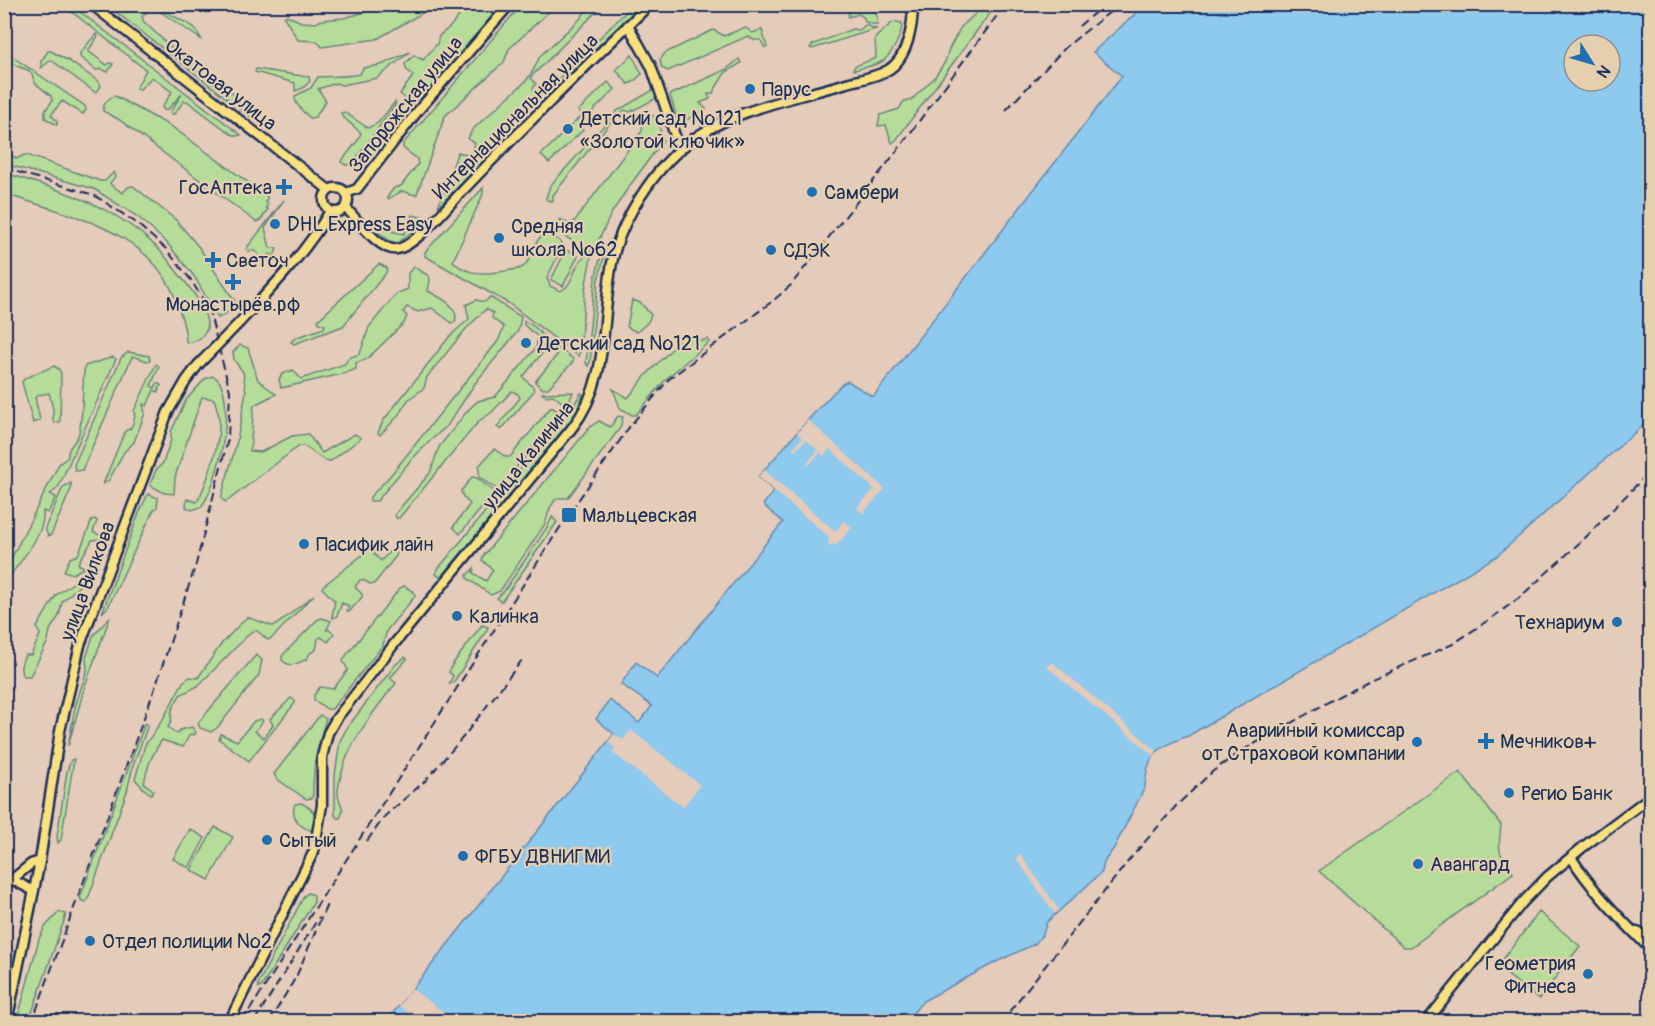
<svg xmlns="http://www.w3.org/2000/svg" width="1655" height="1026" viewBox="0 0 1655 1026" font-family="Pangolin,sans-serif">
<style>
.green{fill:#b5dd99;stroke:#68867c;stroke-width:1.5}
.water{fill:#8ec9ee;stroke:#608bb4;stroke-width:1.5;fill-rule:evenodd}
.pier{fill:#e5cbb9}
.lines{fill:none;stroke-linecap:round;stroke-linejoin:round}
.major-casing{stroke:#1b2f5e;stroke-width:13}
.major{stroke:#fae180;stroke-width:8}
.rail{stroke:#1b2f5e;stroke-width:2;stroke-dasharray:9 4.5;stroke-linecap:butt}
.major-bridge-casing{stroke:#1b2f5e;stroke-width:13;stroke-linecap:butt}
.major-bridge{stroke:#fae180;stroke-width:8}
.poi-dot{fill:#1f6fb2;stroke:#e6cfaf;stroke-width:2}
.labels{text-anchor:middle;stroke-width:4.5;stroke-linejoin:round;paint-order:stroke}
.street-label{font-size:20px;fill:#1b2f5e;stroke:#e6cfaf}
.poi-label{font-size:20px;fill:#1b2f5e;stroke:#e6cfaf;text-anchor:start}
</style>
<rect width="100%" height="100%" fill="#e5cbb9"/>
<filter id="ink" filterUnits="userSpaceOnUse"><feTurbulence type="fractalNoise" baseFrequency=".0167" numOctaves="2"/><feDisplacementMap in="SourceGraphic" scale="12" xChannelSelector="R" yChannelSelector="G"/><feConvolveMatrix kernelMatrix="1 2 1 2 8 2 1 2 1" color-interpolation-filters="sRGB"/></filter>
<g filter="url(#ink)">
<path class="green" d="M469 4 502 5 427 92C415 103 413 105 400 94L413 76 406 69 405 64 414 55 423 60 437 44 439 36 450 27Z
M522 4 556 5 509 49 504 62 445 116 417 194 415 195 402 191 388 199 387 197 394 188 401 186 418 164 417 159 403 148V144Z
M986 4 996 5 896 140 892 143 886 125 878 126 880 115 899 109 904 101H910L934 78 945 62 949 49 961 27Z
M63 5H71L241 135 237 136 231 134 187 101H184L174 114H171L170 112 182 94 167 110H164L162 107 172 92 152 77 139 90 136 88 146 70Z
M107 5H129L140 12 145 7 144 5H153L194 27 202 40 152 6 142 17 144 22 186 61 217 86 231 92 254 110 257 114 255 118 251 117Z
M379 5H436L377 39 322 47 317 41 298 40 284 17 287 15 301 22 316 23 322 20 344 18 362 13Z
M589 5H603L532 76 531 78 536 84 533 88 536 95 508 125 509 130 506 139 438 207 457 154 458 152 471 155 475 143 468 139 472 130 526 81 533 71 540 56 581 18Z
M633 5H643L550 95 546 96 547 90Z
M851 5H872L877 16V25L865 22 864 18 859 14 848 17Z
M896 22 902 23C902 35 893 53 883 61 875 66 864 67 855 70L853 69 855 66 876 58 875 38 892 23Z
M865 25 876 29 812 49 810 48 812 45 852 29 860 30Z
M743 28H746L752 33 762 30 767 47H764L761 40H754L748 36 668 71 662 68 660 60 665 53 711 31 714 30 724 36Z
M96 34 98 36 88 51 107 65 110 63 113 64 108 72 101 69 96 70 80 57V53Z
M49 50 69 61 99 82 101 86 96 93 51 60 41 68V61Z
M4 51 85 106 86 110 83 114 62 101 51 115 57 121V125L45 118V111L52 101 51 96 35 83 32 74 28 70 14 65 5 59Z
M410 52 377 78 342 85 336 83 318 89 326 101 315 117 310 118C304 113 294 104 295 96L311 88 318 77C333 76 345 77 360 74L363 68 381 65Z
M632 55 642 74 633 82 628 84 616 70Z
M739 59 741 63 725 73 712 94H708L710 99 700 103 706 109 679 124 670 95 727 69Z
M256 69 309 77 310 81 303 88 295 91V83L255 72Z
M608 82 615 89 585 119 578 111Z
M653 90 656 96 655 99 630 112 625 110 614 118 553 195V201L547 200 546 198 550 186 617 111Z
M115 96 172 127 267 196V199L265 202 268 204 266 208 268 209 261 220 256 222 118 119 103 111C102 105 109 97 115 96Z
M395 102 396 104 352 164 346 165 341 162 358 140 361 133 342 116 341 113 344 112 368 128 378 123Z
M650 116H654L658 121 663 140 626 191 611 214 595 248 591 251 586 250 558 232 555 227 560 219 569 224 574 222 642 131 643 120Z
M580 117 584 121 579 126 583 130 549 163 541 155Z
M5 152 17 159 24 155H27L100 181H105L114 172 116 176 110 183 111 185 123 193 128 187 133 186 176 220 198 246 238 306 237 307 218 318 194 276 167 243 138 217 94 189 5 164Z
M5 173C64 191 121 207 164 255 169 261 173 267 178 273 190 288 209 309 207 330 202 337 197 342 187 343L186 341C186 330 182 319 179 309 156 230 74 217 5 194Z
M483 188V194L453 261C466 276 487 274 505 271 510 270 518 270 523 267 537 256 531 223 560 241L562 247 547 278 550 286 560 291C575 285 573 262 587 255L591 257 585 289 580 352 578 356 508 303 425 256V252Z
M284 200 265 228 270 248H277L274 257 270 254 264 259 260 258 258 253 252 250 249 252 246 249Z
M412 215 425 218 426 220 398 243 390 241 378 232 379 228 404 234Z
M603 247 606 250 598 280 590 362 588 366 586 363 595 279Z
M566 250 578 256 563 286 551 280Z
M379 264 387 268 386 273 343 326 294 344 291 342 295 338 324 328 325 325 319 323 318 320Z
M414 267 429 276 430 280 428 291C441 298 460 306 455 322L452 323 432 308 418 312 407 307 403 312 407 316 404 323 367 359 356 363V369L346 373 281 388 279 379 282 374 293 370 301 379 345 364 348 358 360 354 369 327 396 294 408 289V273Z
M490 297 521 317 518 331 476 382 447 426 431 440 411 460 377 501H370V497L390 476 498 341 504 327 492 318 493 313 486 309 465 330 427 377 424 388 408 400 397 417 380 435 378 433 383 421 450 336 469 319 466 305 476 300 485 302Z
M632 300 641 303 651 315 648 322 637 332 627 327Z
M524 321C534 324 541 334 549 342 556 348 565 352 573 359V362L548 388 543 389 535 382 557 355 547 347 523 377 533 387 534 391 501 430 497 427 520 398 518 394 512 391 491 413 479 421 399 518H396L395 514 430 473 439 447 468 410 478 401 495 397 536 348 538 337 524 325Z
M684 337H695L701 341 708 339 709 342 667 378 636 415H632L620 408 613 389 628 398 647 374Z
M240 345 248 348 258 380 276 394 254 405 250 451 261 452 292 436 308 434 322 453 355 434 361 438 331 461 324 460 304 446H299L226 502 222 499V495L237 441 246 392 243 372 234 360 233 352Z
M128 352 149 356 150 360 147 361 136 357H132L82 470 75 471 74 465 121 358Z
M113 357 116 359 58 488 50 494 56 497 48 513 43 511C46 536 17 563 5 584V571L59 464 68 457C67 446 77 442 79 433 84 411 81 388 85 366Z
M156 364 159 366 151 386 155 388 157 383 161 385 158 392 154 390 147 406 143 404 145 413 134 442 124 452 109 480 103 484 125 431 131 428 135 417 134 411Z
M54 366 59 369 61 374 60 422 55 423 53 421V409L49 393 38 395 35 398 40 420 33 423 22 382 25 378Z
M213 376C240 389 218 488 201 507L192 510 186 507 187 499 197 502C208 481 221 442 219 418 218 412 216 405 214 399L202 397 175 477 174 494 164 493 150 485 156 470 163 463 171 440V432L186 400 205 379Z
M573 392 569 402 498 490 479 477V466L494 449 506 457H510L551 407 558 411 564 404 553 395 545 396 542 393Z
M581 393 583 394 575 415 566 427 444 574 440 577 436 574 438 569 575 403Z
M618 416 623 417 620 428 568 498H559L555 500 550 508 545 524 500 591 491 595 467 578V575L474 568 473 573 486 581 493 570 482 560 484 555 590 427 599 421 610 427Z
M472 477 477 478 495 492 460 534 453 527 470 504 463 497 461 491Z
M71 483V489L51 535 48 536 45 528 63 487Z
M148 494 158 498 157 507 153 511 108 607 102 613 139 513Z
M552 517 557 522 502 601H500L497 598 504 591 548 526Z
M95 519 97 521 93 532 100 535 101 539 92 540C88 550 82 554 78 564L87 569H81L73 574 64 571 70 558 78 555 92 520Z
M374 546 376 549 374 554 381 561 393 548 397 551 396 556 374 584H370L363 580H360L355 587 362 594V597L349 612 347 611 349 606 342 603 337 616 333 618 332 616 335 601 322 588 323 586Z
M79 579 81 580V584L62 602 59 616 50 630 48 641 30 676H23C19 670 22 661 25 655H31L40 635 37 627 56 595Z
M404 586 414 592 415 596 387 630 383 645 332 709H327L314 700V695L320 687 333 689 348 670 343 661 345 657 400 588Z
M314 595 272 638 268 640 256 630 251 632 198 686 180 695 172 710 171 722 168 727 177 734 180 730 192 727 196 733 194 735 190 734 183 747 162 740C151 756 148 765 144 783L154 791 151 794 144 789 135 779 145 745 163 719 183 682 190 677 198 678 222 643 247 617 272 626 276 625Z
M110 617 85 686 68 746 75 707 87 670 86 658 93 636Z
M322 618 331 621 326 631 328 629 334 634 328 642 321 637 318 639 316 650 310 653 307 659C297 663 291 669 282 660V656L317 620Z
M482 625 488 627 486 632 453 683 449 684 453 676 449 672 452 665Z
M256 655 262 660 259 675 218 727 211 732 200 728 198 723Z
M405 657 407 659 390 678 396 683C379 704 352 739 344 765 342 773 338 784 338 792 337 802 347 807 340 818H337L335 815V775L340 741 347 728 395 665Z
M291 698 295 701V703L249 761 219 739 221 734 237 741 254 721 261 719 263 721 255 731 264 738 273 725 270 719Z
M320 715 326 719C317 748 313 763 313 794L312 798 306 799 277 779 274 774Z
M145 723 148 725 133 766 127 791 89 896 86 902 82 901 80 898Z
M74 759 61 840 58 843 57 837 67 771 71 760Z
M1460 772 1501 825C1498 851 1497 851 1513 873L1411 947H1404L1319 871Z
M301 803C312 808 318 814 315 827L311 830C299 828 290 815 295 804Z
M215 827 233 837 209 880 191 870Z
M190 829 205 838 189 868 173 859Z
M308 893 314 895V902L262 986 259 988 258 984 304 896Z
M59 912 66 914 65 918 29 1021H17L39 939 45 927Z
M1539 912 1580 946 1539 999 1497 967Z"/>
<path class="water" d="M1145 5H1650V419L1497 556 1188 736C1160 746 1146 753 1145 787L1114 848 1104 862 1102 872 1047 922 1043 934 1035 944 998 961 923 1001 906 1021 385 1022 399 1006 614 734 596 719 610 700 639 723 652 706 621 684 636 662 657 678 783 522 763 505 774 491 758 477 816 411 842 384 848 381 873 397 1122 76 1093 52ZM1574 45H1610V81H1574Z"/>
<path class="pier" d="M808 420 885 489 863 513 857 508 874 489 830 449 824 456 820 453 809 465 807 463 818 450 806 440 795 451 792 449 802 438 797 433Z
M764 470 835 531 844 521 852 527 836 546 833 544 830 547 828 541 830 538 758 477Z
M1052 662 1157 751 1154 756 1047 667Z
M631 730 700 785 683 807 612 752 615 748 608 742 614 734 623 740Z
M1020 854 1059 910 1055 914 1016 858Z
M412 989 456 1021H419L399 1006Z"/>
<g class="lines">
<g class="major-casing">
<path id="major" d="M91 4 329 190
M628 25 651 66 680 150
M324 200a12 12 0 1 1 24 0a12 12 0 1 1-24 0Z
M346 193 357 189 417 112 510 4
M346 208C357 219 380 252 397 249 413 247 441 214 452 202 516 134 583 69 650 4
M239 323C272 288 306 252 330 211
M1571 857C1592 891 1622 920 1650 949
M13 880 34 891
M4 886 31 864 40 861
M1637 932 1650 937
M7 1022 40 861 60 731 80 645 168 412 186 381 198 365
M229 1022 314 851 322 805V757L328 733 336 719 395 643 572 428C610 380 601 320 612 263 620 221 654 169 688 143 729 111 791 99 840 85 855 80 875 78 888 70 908 58 913 25 913 4
M1426 1022 1523 902 1547 877 1583 847 1650 797"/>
</g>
<use href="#major" class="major"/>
<path class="rail" d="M1075 5V4
M1079 26 1105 4
M1006 110 1067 46 1120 4
M4 168 94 195 135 222 166 249 191 280 209 310 230 391 228 439 196 564 156 685 32 1022
M367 841 385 816 425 781 464 736 522 660
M242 1022 568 515 630 426 669 379 774 300 791 285 897 151 996 17 1002 4
M254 1022 319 917
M269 1022 296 977 328 902
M1001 1022 1130 859 1176 806 1212 772 1238 753 1339 696 1372 679 1453 644 1493 617 1519 598 1587 536 1650 471"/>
<g class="major-bridge-casing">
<path id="major-bridge" d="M198 365 239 323"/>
</g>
<use href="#major-bridge" class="major-bridge"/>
</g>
</g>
<g class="poi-dot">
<circle cx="750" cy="89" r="6"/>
<circle cx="568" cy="129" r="6"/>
<path d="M281 178h6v6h6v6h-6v6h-6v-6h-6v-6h6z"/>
<circle cx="812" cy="192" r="6"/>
<circle cx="275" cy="224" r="6"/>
<circle cx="499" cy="238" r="6"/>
<circle cx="771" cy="250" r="6"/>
<path d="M210 251h6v6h6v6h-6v6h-6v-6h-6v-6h6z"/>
<path d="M230 273h6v6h6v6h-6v6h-6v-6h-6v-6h6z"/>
<circle cx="526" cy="343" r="6"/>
<rect x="561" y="507" width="16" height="16" rx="3"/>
<circle cx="304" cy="544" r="6"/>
<circle cx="457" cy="616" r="6"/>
<circle cx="1617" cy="622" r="6"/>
<path d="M1483 732h6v6h6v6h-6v6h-6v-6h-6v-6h6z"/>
<circle cx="1417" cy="742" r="6"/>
<circle cx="1509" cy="793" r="6"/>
<circle cx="267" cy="840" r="6"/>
<circle cx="463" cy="856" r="6"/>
<circle cx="1418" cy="864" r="6"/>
<circle cx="90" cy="941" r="6"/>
<circle cx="1588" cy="974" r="6"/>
</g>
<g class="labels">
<g class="street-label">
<text transform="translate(221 84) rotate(38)" y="7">Окатовая улица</text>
<text transform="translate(405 104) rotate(-51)" y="7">Запорожская улица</text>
<text transform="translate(515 116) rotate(-45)" y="7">Интернациональная улица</text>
<text transform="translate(528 455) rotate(-51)" y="7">улица Калинина</text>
<text transform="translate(87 581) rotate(-70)" y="7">улица Вилкова</text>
</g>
<g class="poi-label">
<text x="762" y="96">Парус</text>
<text x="580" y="125">Детский сад №121<tspan x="580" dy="23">«Золотой ключик»</tspan></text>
<text x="272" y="194" text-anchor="end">ГосАптека</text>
<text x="824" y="199">Самбери</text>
<text x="287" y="231">DHL Express Easy</text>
<text x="511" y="233">Средняя<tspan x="511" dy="23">школа №62</tspan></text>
<text x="783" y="257">СДЭК</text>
<text x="226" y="267">Светоч</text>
<text x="233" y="311" text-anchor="middle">Монастырёв.рф</text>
<text x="538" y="350">Детский сад №121</text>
<text x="582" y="522">Мальцевская</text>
<text x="316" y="551">Пасифик лайн</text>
<text x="469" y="623">Калинка</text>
<text x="1605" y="629" text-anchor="end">Технариум</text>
<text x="1405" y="737" text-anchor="end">Аварийный комиссар<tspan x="1405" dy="23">от Страховой компании</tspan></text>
<text x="1500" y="748">Мечников+</text>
<text x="1521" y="800">Регио Банк</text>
<text x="279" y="847">Сытый</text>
<text x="475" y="863">ФГБУ ДВНИГМИ</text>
<text x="1430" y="871">Авангард</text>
<text x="102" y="948">Отдел полиции №2</text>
<text x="1576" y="970" text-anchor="end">Геометрия<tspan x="1576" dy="23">Фитнеса</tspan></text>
</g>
</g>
<rect width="1655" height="1026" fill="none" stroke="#e6cfaf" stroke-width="24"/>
<rect x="12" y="12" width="1631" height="1002" fill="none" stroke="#1b2f5e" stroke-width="2" filter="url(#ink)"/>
<g transform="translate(1592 63) rotate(127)"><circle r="28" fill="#e6cfaf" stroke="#958f8f" stroke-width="1.5"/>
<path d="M0-4.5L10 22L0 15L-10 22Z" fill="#1f6fb2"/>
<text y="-9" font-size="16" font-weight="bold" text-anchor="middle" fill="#1b2f5e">N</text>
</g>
</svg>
